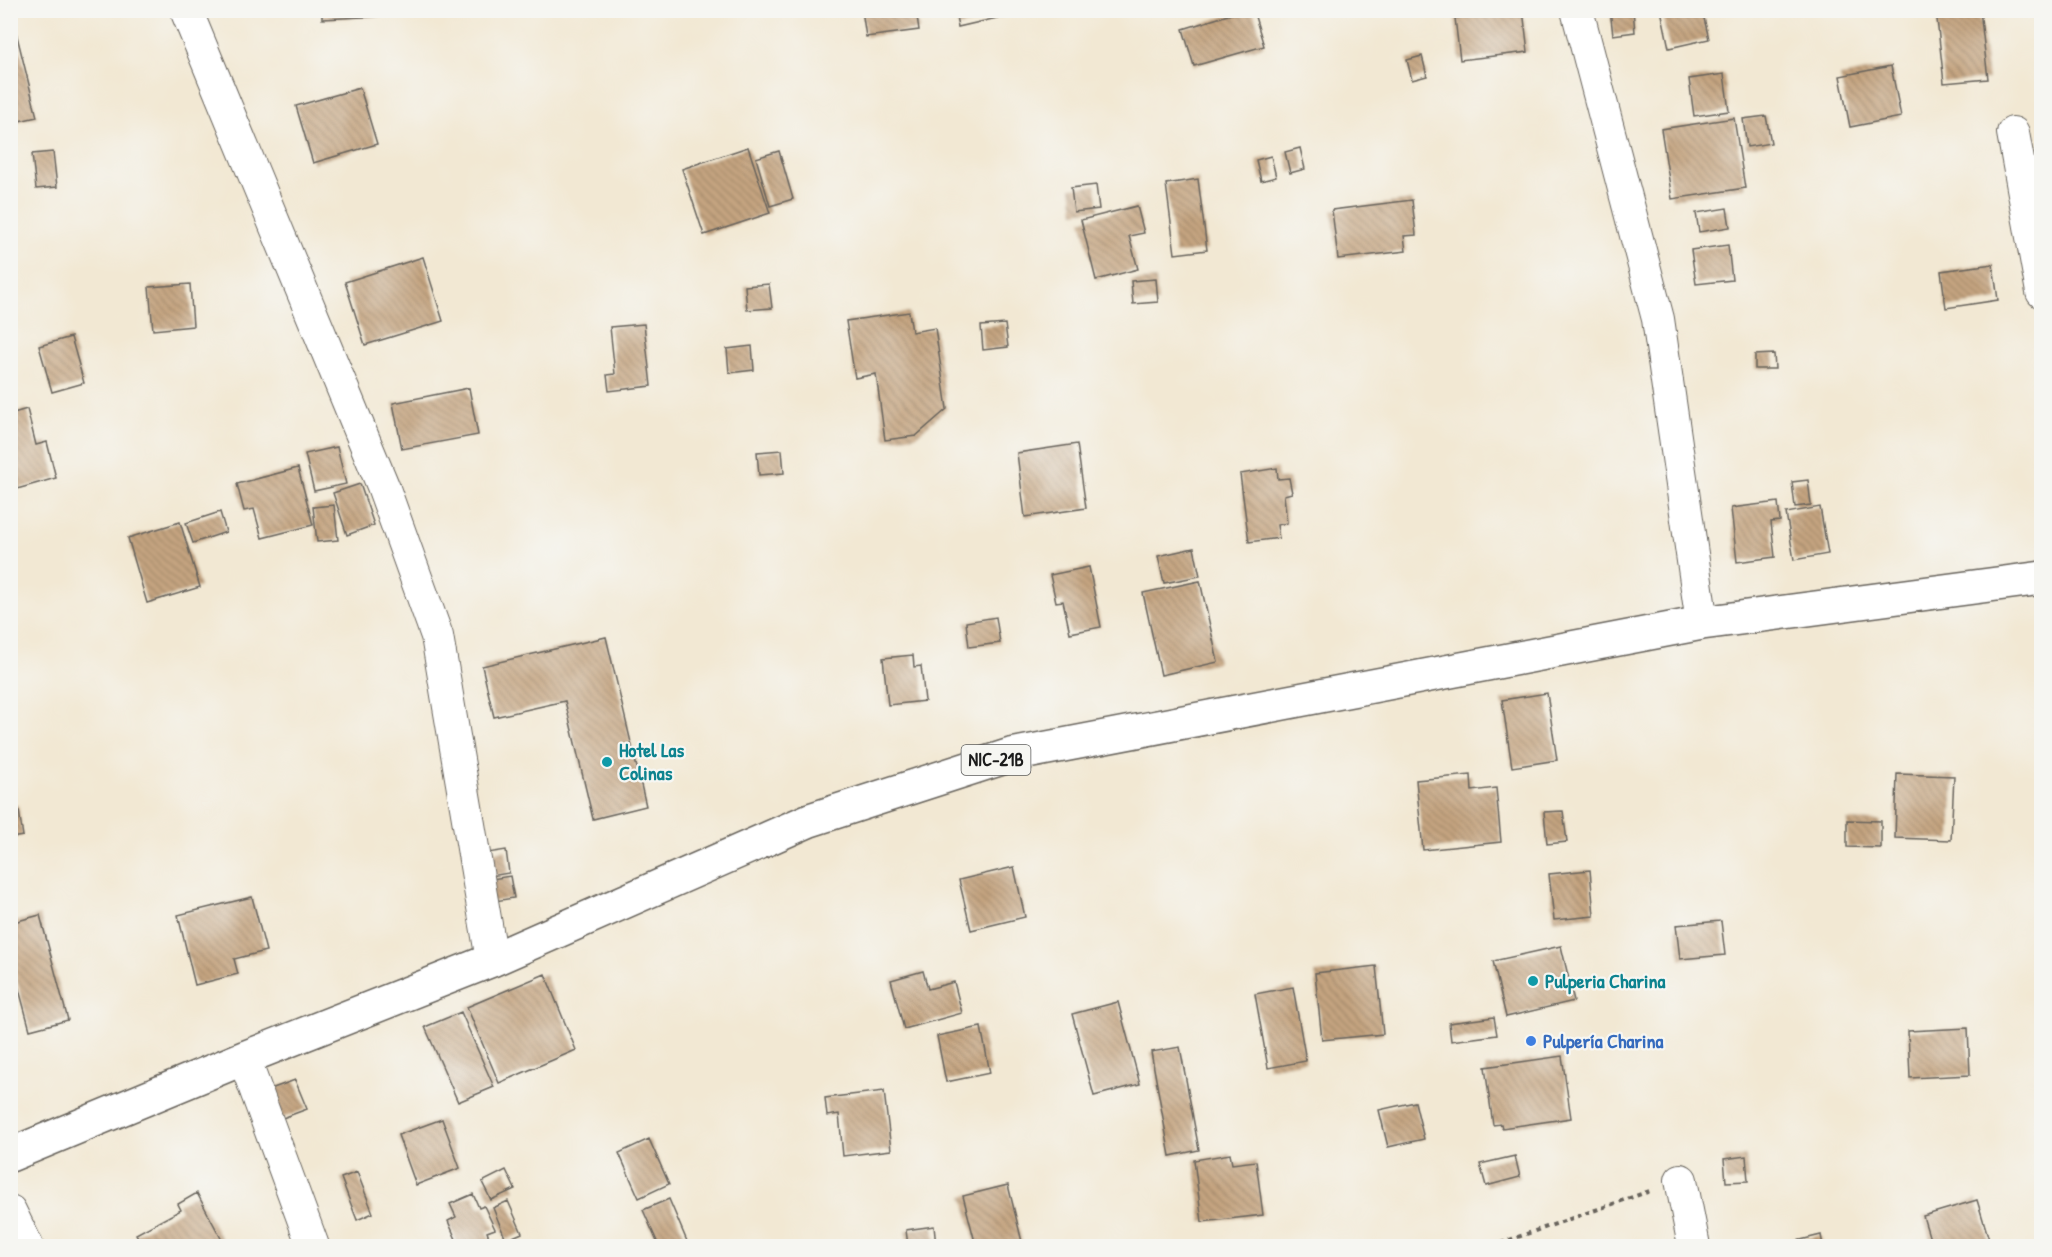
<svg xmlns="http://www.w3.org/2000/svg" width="2052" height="1257" viewBox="0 0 2052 1257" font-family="'Patrick Hand',sans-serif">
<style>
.building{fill:url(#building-back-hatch)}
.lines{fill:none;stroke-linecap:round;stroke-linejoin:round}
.minor-casing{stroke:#67635c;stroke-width:34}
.highway-casing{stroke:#67635c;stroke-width:36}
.path{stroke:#67635c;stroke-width:4;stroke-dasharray:4.5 4.5;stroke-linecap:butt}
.minor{stroke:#fff;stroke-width:32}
.highway{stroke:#fff;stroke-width:33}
.culture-dot{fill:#0f9aa8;stroke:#f6f6f2;stroke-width:2}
.shop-dot{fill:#3f7fe0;stroke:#f6f6f2;stroke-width:2}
.labels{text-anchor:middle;stroke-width:4.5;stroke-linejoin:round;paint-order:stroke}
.shield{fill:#f6f6f2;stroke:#5d5d5c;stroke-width:1.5}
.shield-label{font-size:18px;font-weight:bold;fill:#1c1c1c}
.culture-label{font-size:20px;font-weight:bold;fill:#0d838f;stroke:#f6f6f2;text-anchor:start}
.shop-label{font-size:20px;font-weight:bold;fill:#366cbe;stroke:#f6f6f2;text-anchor:start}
</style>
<defs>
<pattern id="building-back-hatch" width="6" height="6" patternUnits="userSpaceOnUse" patternTransform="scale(1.5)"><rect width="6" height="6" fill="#c5a480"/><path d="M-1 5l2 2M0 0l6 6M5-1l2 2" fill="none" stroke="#9f8568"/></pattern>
</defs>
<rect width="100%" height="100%" fill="#f6f6f2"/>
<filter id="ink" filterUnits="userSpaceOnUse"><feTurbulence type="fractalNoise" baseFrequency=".0167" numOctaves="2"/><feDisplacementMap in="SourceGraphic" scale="12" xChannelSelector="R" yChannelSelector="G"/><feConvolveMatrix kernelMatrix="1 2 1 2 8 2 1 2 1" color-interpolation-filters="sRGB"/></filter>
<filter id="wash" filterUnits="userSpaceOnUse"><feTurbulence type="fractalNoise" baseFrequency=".008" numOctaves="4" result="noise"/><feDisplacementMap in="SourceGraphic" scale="24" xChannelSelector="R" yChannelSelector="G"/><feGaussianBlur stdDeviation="1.35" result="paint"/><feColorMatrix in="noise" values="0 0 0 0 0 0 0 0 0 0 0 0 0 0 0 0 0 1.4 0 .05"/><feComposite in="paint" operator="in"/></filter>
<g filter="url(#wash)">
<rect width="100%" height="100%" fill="#f2e8d3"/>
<g id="blocks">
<path class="building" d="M322 10H404V15L322 19Z
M862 10H916L919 30 866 37Z
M955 10H1027V11L958 27Z
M1244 10H1253L1264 46 1194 66 1183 29Z
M1520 10H1523L1528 52 1460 60 1455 18Z
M1610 10H1633L1635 32 1613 35Z
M1661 10H1702L1709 39 1669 48Z
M1936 10H1980L1988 79 1944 83Z
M16 32 37 117 10 123V33Z
M1422 56 1427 76 1412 80 1407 60Z
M1891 66 1901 117 1850 127 1840 76Z
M1724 74 1729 111 1694 116 1689 79Z
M360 88 377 144 313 163 296 106Z
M1766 116 1771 143 1747 147 1743 119Z
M1734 118 1745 188 1672 199 1661 129Z
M748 147 770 213 704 235 682 169Z
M1300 148 1305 169 1290 173 1285 152Z
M779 151 793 199 770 206 756 158Z
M53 152 57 187 36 189 32 154Z
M1271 156 1276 177 1261 181 1256 160Z
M1198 179 1207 250 1175 254 1166 184Z
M1096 185 1099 209 1074 212 1071 188Z
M1412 200 1416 235 1404 236 1406 251 1338 259 1332 210Z
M1137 206 1144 233 1129 236 1138 269 1096 280 1081 220Z
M1727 208 1730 227 1699 232 1696 213Z
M1728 245 1732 280 1696 284 1691 250Z
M423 257 443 321 365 345 345 282Z
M1993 264 1998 300 1946 308 1941 271Z
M1156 279 1158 302 1133 304 1131 281Z
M190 284 193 326 153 330 149 287Z
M769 284 772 308 747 310 745 286Z
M909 312 912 332 935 328 947 409 916 436 885 440 876 374 855 378 846 321Z
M644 324 651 386 609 391 607 375 615 374 610 327Z
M1005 324 1008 347 983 350 981 326Z
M71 337 84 383 52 392 39 346Z
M752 346 754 370 729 373 727 349Z
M1774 354 1775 369H1755V355Z
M469 388 478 435 402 449 393 403Z
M27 409 36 445 47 442 56 478 10 491V414Z
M1077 444 1086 508 1025 517 1017 453Z
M337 447 346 484 314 491 305 454Z
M782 450 784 473 759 475 757 452Z
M298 468 313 525 262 538 254 509 244 511 237 484Z
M1277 468 1278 479 1289 478 1292 493 1284 495 1287 523 1277 525 1279 538 1249 542 1240 474Z
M1808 480 1811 505 1795 507 1792 482Z
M360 484 374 525 347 535 333 493Z
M1778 502 1780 521 1771 522 1775 557 1737 562 1731 508Z
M334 505 338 540 317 542 313 507Z
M1820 507 1828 554 1794 560 1786 513Z
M220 512 226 532 193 543 186 523Z
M180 522 200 587 147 603 128 538Z
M1194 548 1200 576 1164 583 1158 556Z
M1089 567 1101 627 1070 633 1063 601 1056 602 1050 575Z
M1200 581 1218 662 1161 675 1143 593Z
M996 617 1000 643 969 647 966 622Z
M606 637 646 806 593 819 565 701 494 717 482 666Z
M913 655 914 667 921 666 925 701 888 705 883 658Z
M1547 693 1557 760 1512 767 1502 700Z
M1897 774 1954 776 1951 840 1895 838Z
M1471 775 1472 791 1496 788 1501 842 1423 850 1416 780Z
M18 805 23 836 10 838V807Z
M1563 811 1567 842 1547 844 1544 812Z
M1847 820 1881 821V848L1847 847Z
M506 850 509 873 485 877 481 854Z
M1014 867 1025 917 971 930 959 880Z
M1590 870 1594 916 1554 920 1549 874Z
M510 876 514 898 489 902 485 880Z
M252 897 266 951 234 959 238 974 195 985 178 915Z
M40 915 68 1020 30 1030 10 956V923Z
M1721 921 1725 955 1680 959 1676 925Z
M1561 946 1574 1001 1506 1017 1493 961Z
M1376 966 1383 1034 1322 1040 1315 973Z
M923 971 928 989 954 982 962 1013 904 1029 891 980Z
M545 974 576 1050 499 1083 467 1007Z
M1293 987 1306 1061 1268 1068 1255 994Z
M1118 1002 1140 1084 1094 1096 1072 1014Z
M461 1012 494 1087 458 1102 425 1027Z
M1494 1017 1497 1035 1451 1041 1449 1023Z
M981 1027 990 1073 946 1082 937 1036Z
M1968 1028 1970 1075 1910 1078 1908 1031Z
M1180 1047 1199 1150 1170 1156 1151 1052Z
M1562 1056 1571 1118 1502 1128 1501 1124 1493 1125 1485 1067Z
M295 1080 307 1109 280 1119 268 1090Z
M884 1091 891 1150 843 1156 839 1114 827 1116 825 1098Z
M1415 1102 1424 1139 1388 1147 1379 1110Z
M442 1119 460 1168 416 1185 398 1135Z
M649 1139 669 1184 639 1198 619 1153Z
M1230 1154 1232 1164 1256 1161 1263 1215 1202 1222 1194 1160Z
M1515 1156 1520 1177 1486 1186 1480 1164Z
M1746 1156 1748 1181 1726 1182 1724 1159Z
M506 1170 515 1189 491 1200 482 1182Z
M357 1172 373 1213 357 1220 341 1178Z
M1008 1185 1023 1246H976L963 1196Z
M197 1193 225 1246H143L136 1234 181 1210 178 1204Z
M473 1194 479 1208 484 1206 495 1229 487 1232 492 1245 489 1246H459L448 1221 456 1217 450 1204Z
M669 1199 689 1246H659L643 1210Z
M1977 1200 1991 1246H1932L1923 1216Z
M508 1201 522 1233 506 1240 493 1208Z
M934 1226 936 1246H908L906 1230Z
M1821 1235 1823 1246H1776Z"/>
</g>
</g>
<g filter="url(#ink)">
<use href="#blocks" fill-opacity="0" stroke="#67635c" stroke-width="1.5"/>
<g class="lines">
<g class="minor-casing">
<path id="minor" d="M186 10 383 486 437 636 492 960
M1577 10 1658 319 1702 623
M2013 133 2042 292
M244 1058 313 1246
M1681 1180 1694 1246
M10 1211 27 1246"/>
</g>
<g class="highway-casing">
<path id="highway" d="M10 1155 244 1058 492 960 810 820 1011 755 1702 623 2042 578"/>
</g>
<path class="path" d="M1492 1246 1650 1191"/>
<use href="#minor" class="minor"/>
<use href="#highway" class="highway"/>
</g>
</g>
<g class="culture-dot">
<circle cx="607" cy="762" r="6"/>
<circle cx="1533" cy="981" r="6"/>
</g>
<circle class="shop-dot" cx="1531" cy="1041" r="6"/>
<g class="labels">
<rect class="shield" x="961.5" y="745" width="69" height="30" rx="4.5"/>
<g class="shield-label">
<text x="996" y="766">NIC-21B</text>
</g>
<g class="culture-label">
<text x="619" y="757">Hotel Las<tspan x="619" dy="23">Colinas</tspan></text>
<text x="1545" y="988">Pulperia Charina</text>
</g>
<g class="shop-label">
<text x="1543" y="1048">Pulpería Charina</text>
</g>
</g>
<rect width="2052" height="1257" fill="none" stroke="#f6f6f2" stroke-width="36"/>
</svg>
